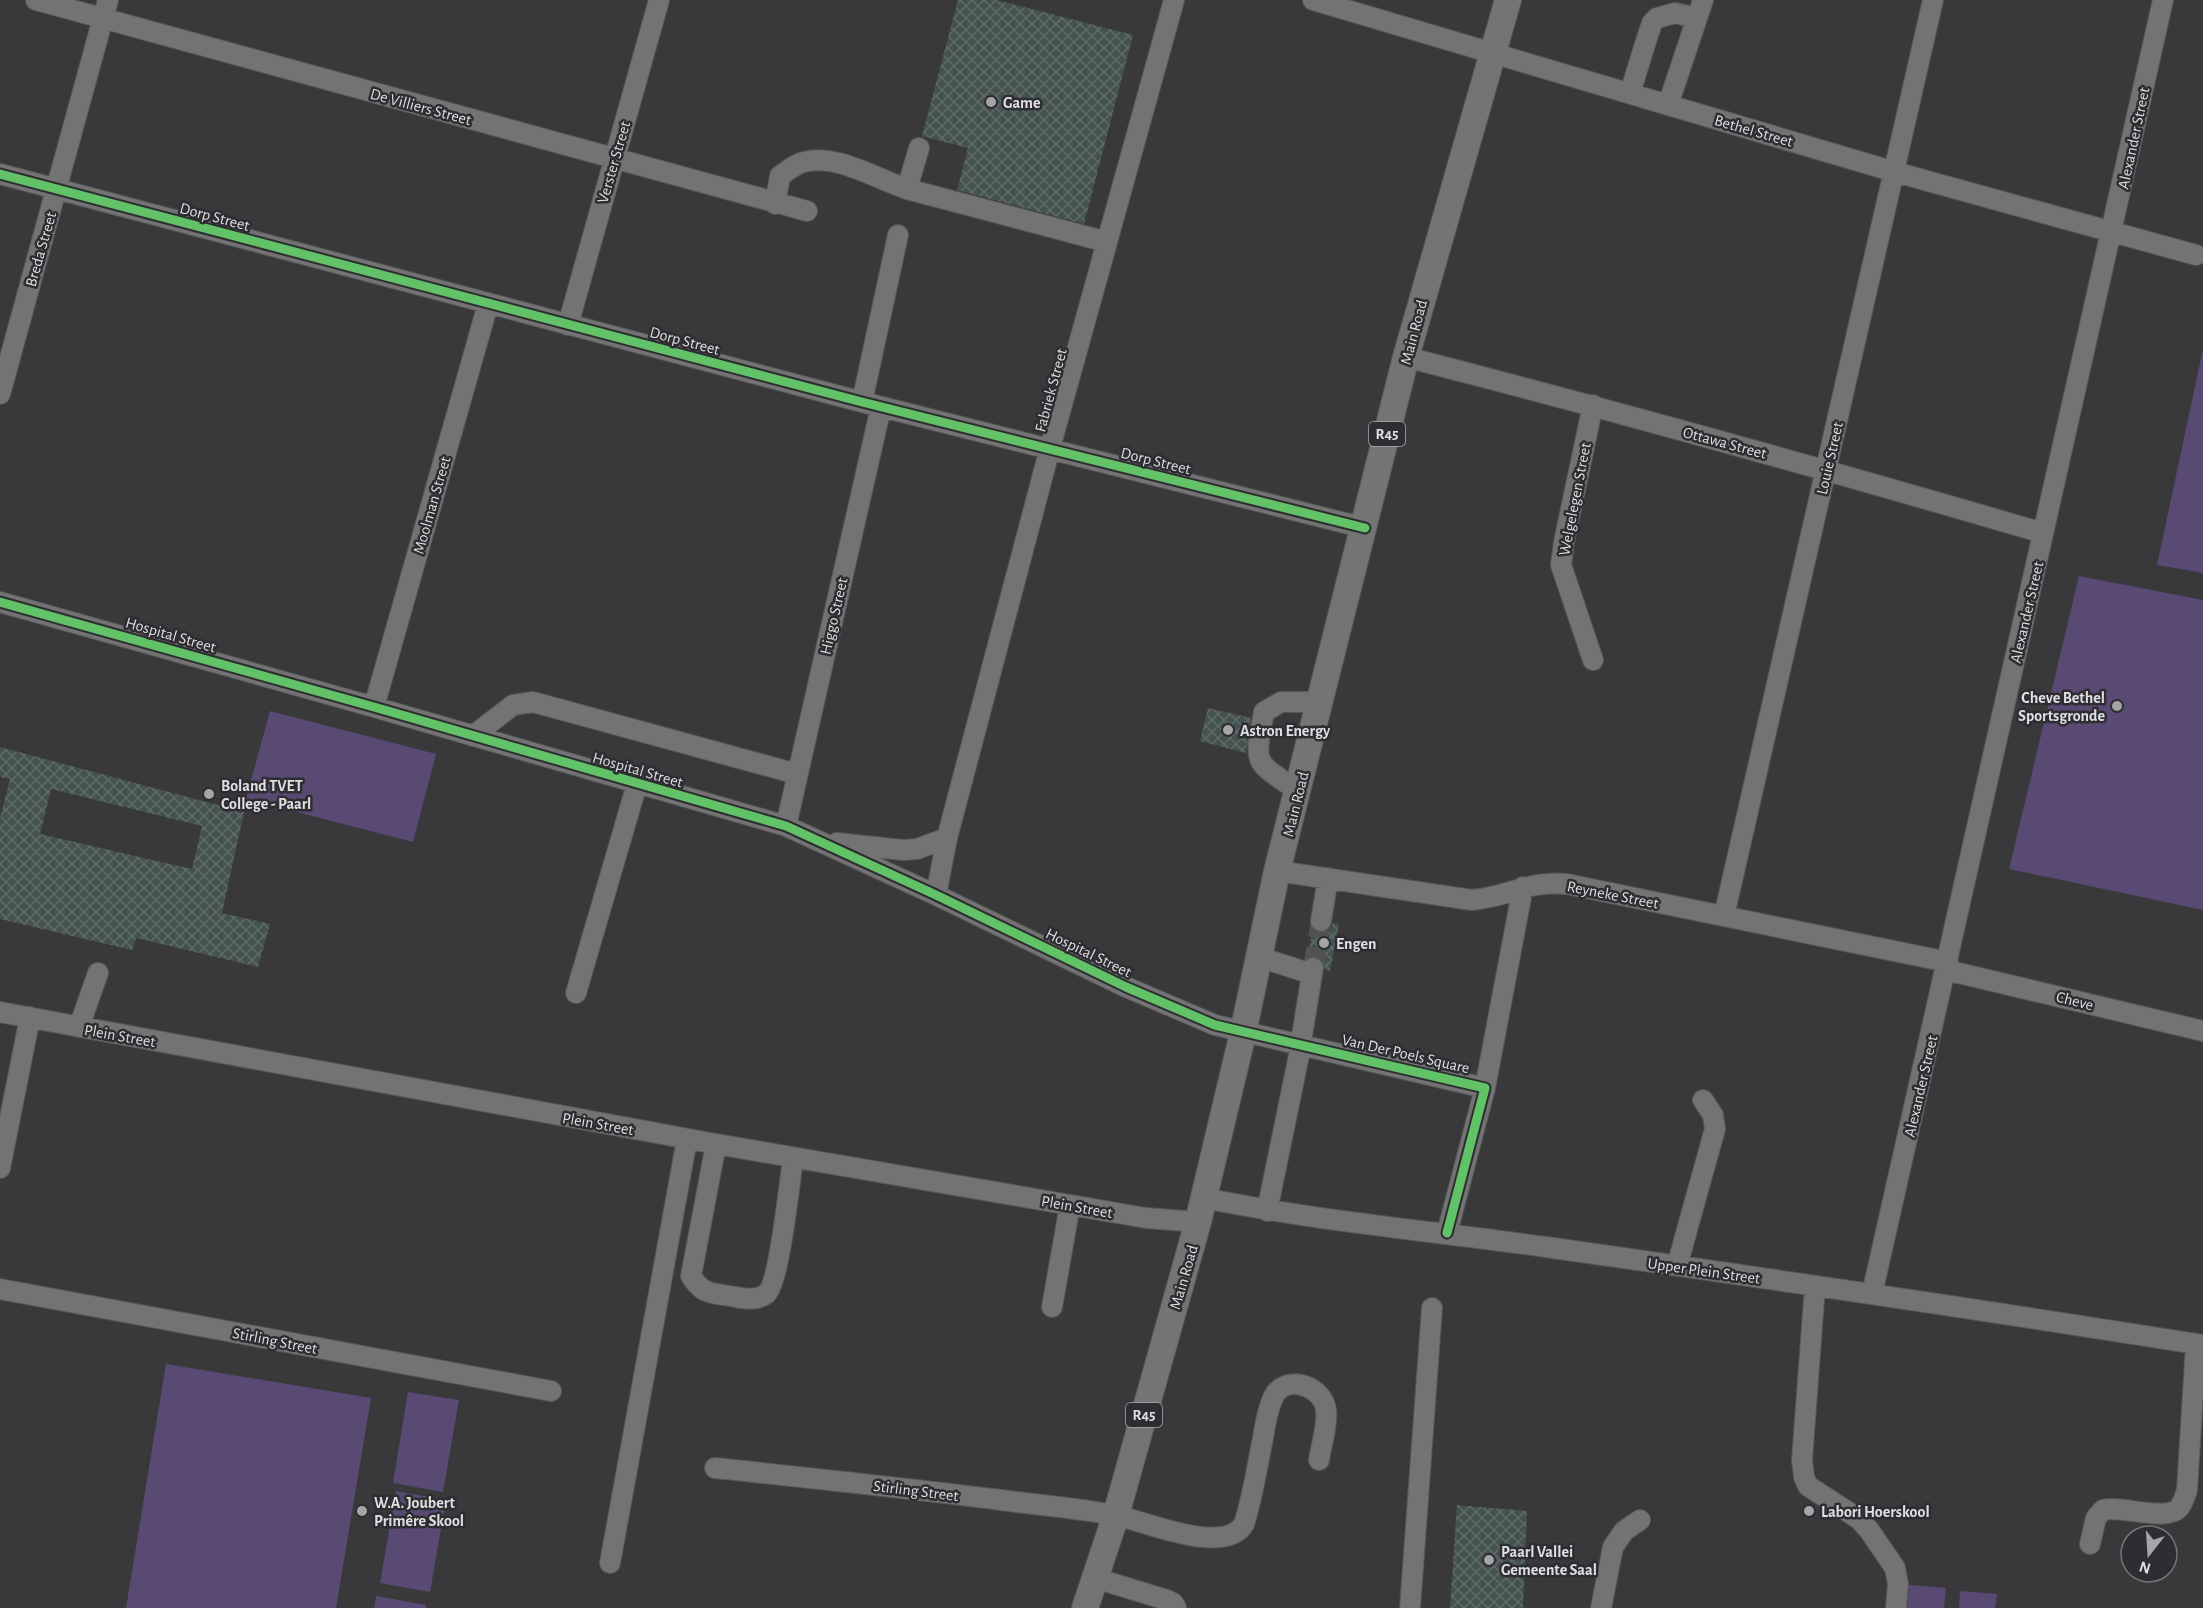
<svg xmlns="http://www.w3.org/2000/svg" width="2203" height="1608" viewBox="0 0 2203 1608" font-family="'Alegreya Sans',sans-serif">
<style>
.pitch{fill:#594a74}
.building{fill:url(#building-cross-hatch);fill-rule:evenodd}
.lines{fill:none;stroke-linecap:round;stroke-linejoin:round}
.minor-tunnel{stroke:#525153;stroke-width:20;stroke-dasharray:20 10;stroke-linecap:butt}
.minor-casing{stroke:#575658;stroke-width:22}
.major-casing{stroke:#575658;stroke-width:28}
.minor{stroke:#737373;stroke-width:20}
.major{stroke:#747475;stroke-width:26}
.cycleway-casing{stroke:#2e2d31;stroke-width:13}
.cycleway{stroke:#61c268;stroke-width:9}
.poi-dot{fill:#a5a5a7;stroke:#2e2d31;stroke-width:2}
.labels{text-anchor:middle;stroke-width:5;stroke-linejoin:round;paint-order:stroke}
.shield{fill:#2e2d31;stroke:#aaaaac;stroke-width:1.5}
.shield-label{font-size:15px;font-weight:bold;fill:#dfdfe1}
.poi-label{font-size:16px;font-weight:bold;fill:#dfdfe1;stroke:#2e2d31;text-anchor:start}
.street-label{font-size:16px;fill:#dfdfe1;stroke:#2e2d31}
</style>
<defs>
<pattern id="building-cross-hatch" width="8" height="8" patternUnits="userSpaceOnUse" patternTransform="scale(1.5)"><rect width="8" height="8" fill="#445250"/><path d="M0 0l8 8M0 8l8-8" fill="none" stroke="#5f6a69"/></pattern>
</defs>
<rect width="100%" height="100%" fill="#39383a"/>
<path class="pitch" d="M2203 349V573L2157 565Z
M2079 576 2203 600V910L2009 869Z
M270 711 436 754 413 842 246 799Z
M166 1364 371 1398 336 1608H126Z
M408 1392 459 1400 443 1492 393 1483Z
M396 1491 446 1500 430 1592 380 1583Z
M1909 1585 1946 1588 1944 1608H1907Z
M1960 1591 1997 1594 1995 1608H1959Z
M376 1596 426 1605V1608H374Z"/>
<path class="building" d="M958 0H996L1133 35 1084 224 957 190 968 148 922 136Z
M1208 708 1251 718 1246 753 1200 741Z
M0 747 244 812 222 913 270 924 258 967 136 938 132 950 0 919V818L10 779 0 777ZM51 789 202 826 192 869 40 834Z
M1333 923 1339 924 1330 971 1325 970 1324 963 1320 958 1314 956 1307 958 1313 930 1319 933 1325 932 1330 929Z
M1457 1505 1527 1511 1523 1608H1450Z"/>
<g class="lines">
<path class="minor-tunnel" d="M1313 968 1321 921"/>
<g class="minor-casing">
<path id="minor" d="M36 0 807 211
M1313 0 1895 172 2196 255
M1630 93 1647 38 1652 23 1657 18 1675 13 1697 18
M1668 105 1703 0
M919 148 907 189 1107 242
M0 174 862 402 1365 528
M775 204 780 176C787 171 795 164 804 162 835 153 877 179 907 189
M568 325 659 0
M1406 357C1619 412 1831 471 2043 533
M0 394 108 0
M862 402 898 235
M1593 405 1564 542 1561 565 1593 660
M0 602 374 707 786 826 936 895 1126 987 1215 1025 1485 1088 1447 1233
M374 707 488 304
M473 736 513 705 533 702 797 774
M1298 791C1253 760 1254 766 1264 712L1281 702H1321
M786 826 881 407
M837 843 903 850 917 849 947 838
M1277 871 1472 900C1508 897 1529 880 1567 884L1948 962
M936 895 947 838 1050 448 1174 0
M1724 916 1933 0
M1321 921 1328 878
M1259 957 1312 974
M1946 970 2203 1031
M576 993 637 784
M0 1012 716 1144 1146 1218 1198 1222
M79 1027 98 973
M1485 1088 1523 887
M716 1144 691 1276C702 1294 711 1293 730 1296 742 1298 755 1302 766 1294 779 1284 790 1180 793 1158
M0 1168 30 1017
M1204 1198C1317 1221 1432 1231 1546 1247 1765 1278 1984 1310 2203 1345
M1267 1211 1298 1060 1313 968
M1677 1266 1715 1129 1713 1115 1703 1100
M1815 1286 1802 1460 1804 1477 1808 1486 1859 1519 1869 1530 1895 1568 1898 1584 1896 1608
M0 1289 551 1391
M1872 1294 2163 0
M1052 1307 1070 1205
M715 1468C810 1478 906 1488 1001 1500 1039 1505 1077 1508 1114 1515 1143 1520 1224 1557 1244 1524 1253 1496 1257 1467 1263 1438 1265 1425 1267 1411 1273 1398 1284 1373 1323 1385 1326 1410 1328 1426 1321 1445 1319 1460
M2090 1544 2096 1518 2103 1510C2122 1505 2166 1522 2179 1508 2183 1503 2185 1496 2187 1490L2196 1344
M610 1563 687 1139
M1095 1578 1167 1600 1173 1603 1176 1608
M1410 1608 1432 1308
M1601 1608 1613 1547 1624 1531 1640 1520"/>
</g>
<g class="major-casing">
<path id="major" d="M1085 1608 1116 1515 1198 1222 1243 1033 1277 871 1406 357 1508 0"/>
</g>
<use href="#minor" class="minor"/>
<use href="#major" class="major"/>
<g class="cycleway-casing">
<path id="cycleway" d="M0 174 862 402 1365 528
M0 602 374 707 786 826 936 895 1126 987 1215 1025 1485 1088 1447 1233"/>
</g>
<use href="#cycleway" class="cycleway"/>
</g>
<g class="poi-dot">
<circle cx="991" cy="102" r="6"/>
<circle cx="2117" cy="706" r="6"/>
<circle cx="1228" cy="730" r="6"/>
<circle cx="209" cy="794" r="6"/>
<circle cx="1324" cy="943" r="6"/>
<circle cx="362" cy="1511" r="6"/>
<circle cx="1809" cy="1511" r="6"/>
<circle cx="1489" cy="1560" r="6"/>
</g>
<g class="labels">
<g class="shield">
<rect x="1369" y="422" width="36" height="24" rx="4.5"/>
<rect x="1126" y="1403" width="36" height="24" rx="4.5"/>
</g>
<g class="shield-label">
<text x="1387" y="439">R45</text>
<text x="1144" y="1420">R45</text>
</g>
<g class="poi-label">
<text x="1003" y="108">Game</text>
<text x="2105" y="703" text-anchor="end">Cheve Bethel<tspan x="2105" dy="18">Sportsgronde</tspan></text>
<text x="1240" y="736">Astron Energy</text>
<text x="221" y="791">Boland TVET<tspan x="221" dy="18">College - Paarl</tspan></text>
<text x="1336" y="949">Engen</text>
<text x="374" y="1508">W.A. Joubert<tspan x="374" dy="18">Primêre Skool</tspan></text>
<text x="1821" y="1517">Labori Hoerskool</text>
<text x="1501" y="1557">Paarl Vallei<tspan x="1501" dy="18">Gemeente Saal</tspan></text>
</g>
<g class="street-label">
<text transform="translate(421 106) rotate(15)" y="6">De Villiers Street</text>
<text transform="translate(1754 130) rotate(16)" y="6">Bethel Street</text>
<text transform="translate(2133 138) rotate(-78)" y="6">Alexander Street</text>
<text transform="translate(613 162) rotate(-74)" y="6">Verster Street</text>
<text transform="translate(215 216) rotate(15)" y="6">Dorp Street</text>
<text transform="translate(40 249) rotate(-74)" y="6">Breda Street</text>
<text transform="translate(1413 332) rotate(-75)" y="6">Main Road</text>
<text transform="translate(685 340) rotate(15)" y="6">Dorp Street</text>
<text transform="translate(1050 390) rotate(-75)" y="6">Fabriek Street</text>
<text transform="translate(1725 442) rotate(15)" y="6">Ottawa Street</text>
<text transform="translate(1829 458) rotate(-77)" y="6">Louie Street</text>
<text transform="translate(1156 460) rotate(14)" y="6">Dorp Street</text>
<text transform="translate(1574 499) rotate(-79)" y="6">Welgelegen Street</text>
<text transform="translate(431 505) rotate(-74)" y="6">Moolman Street</text>
<text transform="translate(2026 612) rotate(-77)" y="6">Alexander Street</text>
<text transform="translate(833 616) rotate(-77)" y="6">Higgo Street</text>
<text transform="translate(171 634) rotate(16)" y="6">Hospital Street</text>
<text transform="translate(638 769) rotate(16)" y="6">Hospital Street</text>
<text transform="translate(1295 804) rotate(-76)" y="6">Main Road</text>
<text transform="translate(1613 894) rotate(11)" y="6">Reyneke Street</text>
<text transform="translate(1089 952) rotate(26)" y="6">Hospital Street</text>
<text transform="translate(2075 1000) rotate(14)" y="6">Cheve</text>
<text transform="translate(120 1035) rotate(10)" y="6">Plein Street</text>
<text transform="translate(1406 1053) rotate(13)" y="6">Van Der Poels Square</text>
<text transform="translate(1920 1086) rotate(-77)" y="6">Alexander Street</text>
<text transform="translate(598 1123) rotate(10)" y="6">Plein Street</text>
<text transform="translate(1077 1206) rotate(10)" y="6">Plein Street</text>
<text transform="translate(1704 1270) rotate(8)" y="6">Upper Plein Street</text>
<text transform="translate(1183 1277) rotate(-74)" y="6">Main Road</text>
<text transform="translate(275 1340) rotate(11)" y="6">Stirling Street</text>
<text transform="translate(916 1490) rotate(7)" y="6">Stirling Street</text>
</g>
</g>
<g transform="translate(2149 1554) rotate(197)"><circle r="28" fill="#2e2d31" stroke="#757477" stroke-width="1.5"/>
<path d="M0-4.5L10 22L0 15L-10 22Z" fill="#a5a5a7"/>
<text y="-9" font-size="16" font-weight="bold" text-anchor="middle" fill="#dfdfe1">N</text>
</g>
</svg>
